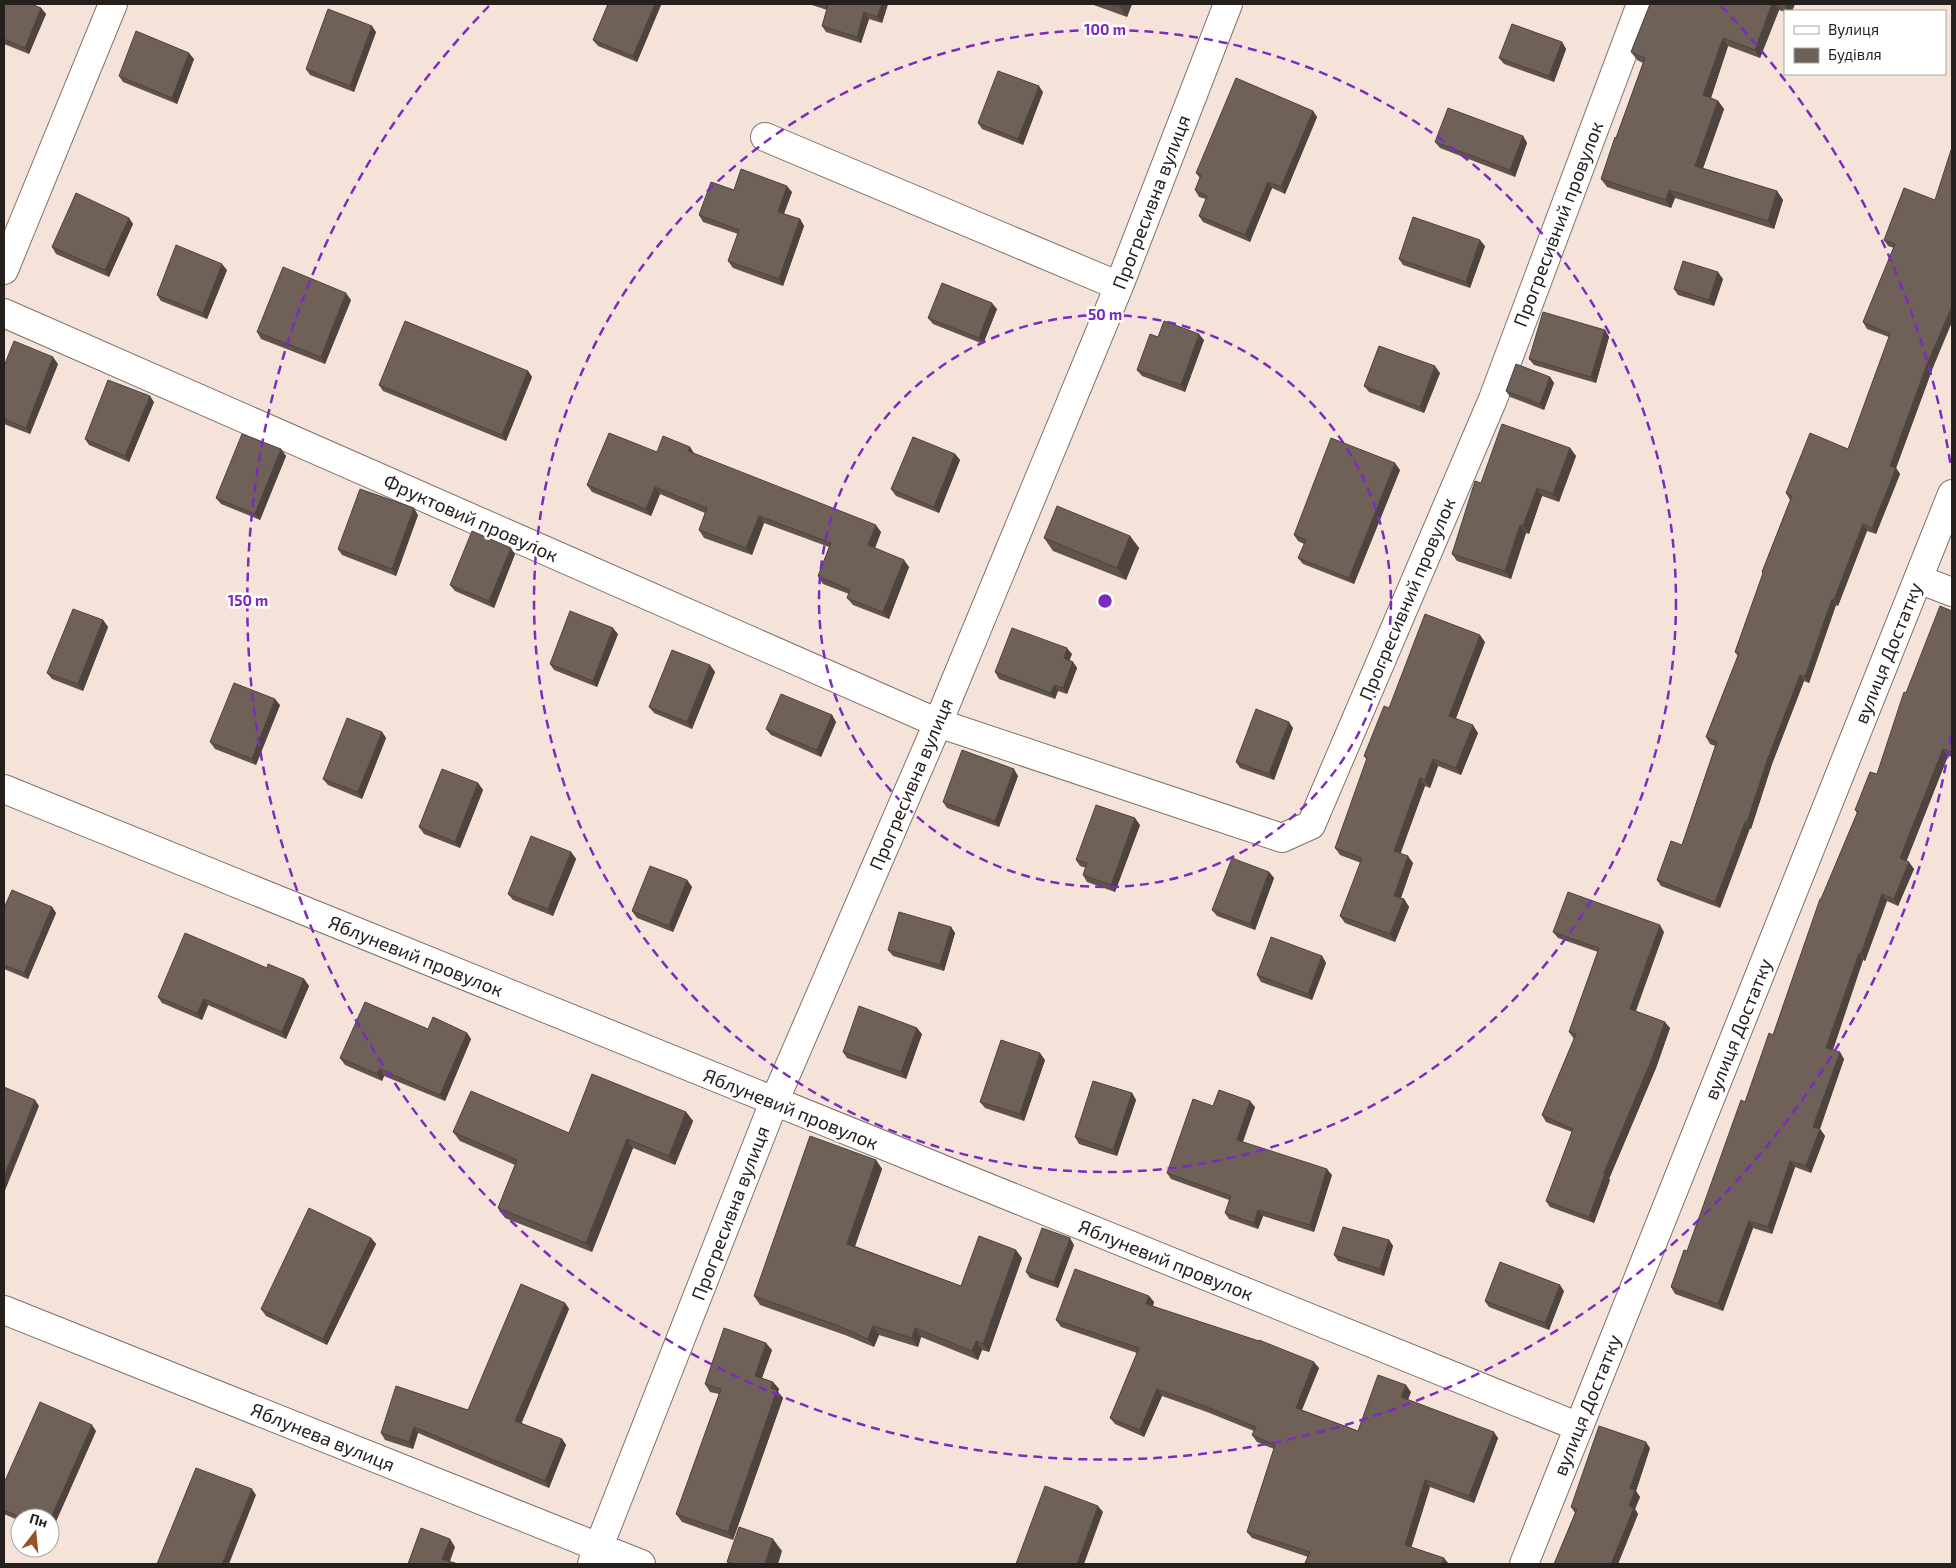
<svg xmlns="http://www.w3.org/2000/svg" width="1956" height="1568" viewBox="0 0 1956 1568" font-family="'Exo 2',sans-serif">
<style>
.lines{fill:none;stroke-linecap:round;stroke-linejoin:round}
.minor-casing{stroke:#817269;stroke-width:30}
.minor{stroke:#fff;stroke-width:28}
.wall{fill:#5f534c}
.shaded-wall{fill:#4e433e}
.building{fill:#6f6058;stroke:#4e433e}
.ring{fill:none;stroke:#7b2cbf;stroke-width:2.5;stroke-dasharray:9 6}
.labels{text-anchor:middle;stroke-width:5;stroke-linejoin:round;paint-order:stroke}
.street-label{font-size:19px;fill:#26201c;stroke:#fff}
.centre{fill:#7b2cbf;stroke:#fff;stroke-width:2.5}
.ring-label{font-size:15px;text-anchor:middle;font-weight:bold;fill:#7b2cbf;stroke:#fff;stroke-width:5;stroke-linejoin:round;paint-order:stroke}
</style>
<rect width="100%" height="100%" fill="#f5e3d9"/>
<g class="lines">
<g class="minor-casing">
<path id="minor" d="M765 137 1119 286
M4 270 113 4
M4 313 938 723 1282 838 1311 825 1493 399 1641 4
M1918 579 1952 592
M4 789 1579 1427
M4 1310 641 1564
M592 1564 774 1102 938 723 1119 286 1228 4
M1524 1564 1952 494"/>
</g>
<use href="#minor" class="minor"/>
</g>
<path class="wall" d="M4 4 41 8 46 14 29 54 4 44Z
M608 4H660L661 5 637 62 598 46 593 40Z
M809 4H888L882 23 869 19 861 43 826 32 822 26 827 10Z
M1091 4H1132L1127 17Z
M1650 4H1795L1792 11 1785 12 1779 10 1760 58 1728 46 1711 98 1718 101 1724 109 1703 168 1777 191 1783 200 1774 229 1675 198 1671 208 1607 187 1601 179 1643 63 1637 60 1631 52Z
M376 32 354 92 310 75 306 69Z
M1562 42 1566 49 1554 82 1504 64 1499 58Z
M194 59 177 104 123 82 119 76Z
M1043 92 1023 145 982 129 978 123Z
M1313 111 1317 117 1285 194 1272 188 1250 242 1203 222 1199 216 1206 199 1199 197 1195 190 1200 178 1196 173Z
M1523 136 1527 143 1515 177 1440 148 1435 142Z
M1904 188 1932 370 1896 468 1900 474 1876 534 1867 531 1838 606 1836 605 1809 683 1804 681 1772 764 1751 829 1750 828 1720 908 1661 886 1657 880 1682 845 1715 746 1710 744 1706 737 1738 656 1735 652 1763 574 1762 572 1790 500 1786 493 1848 449 1889 337 1867 329 1863 322 1894 248 1888 246 1884 240Z
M734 190 792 192 784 214 800 219 804 226 783 286 733 268 728 261 738 234 703 222 699 215Z
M129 218 133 224 109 277 56 254 52 247Z
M1485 246 1470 288 1403 265 1399 259Z
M227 270 207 319 161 301 157 295Z
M1723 279 1714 306 1678 295 1674 289Z
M351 300 325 364 261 339 257 332Z
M997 309 983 344 933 324 928 318Z
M1605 330 1609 337 1596 383 1534 365 1529 359Z
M1158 337 1204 340 1185 392 1142 376 1137 370Z
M58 364 30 434 4 424V366Z
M528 371 532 377 506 441 383 391 379 385Z
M1440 373 1424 413 1369 392 1364 386Z
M1550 377 1554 383 1544 410 1510 397 1506 391Z
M154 402 129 462 89 445 85 439Z
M690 447 694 454 881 532 875 548 909 567 889 619 853 605 847 598 849 594 823 584 818 576 829 547 764 523 752 555 704 538 699 530 705 513 660 494 651 516 592 492 587 485 657 452Z
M1570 448 1576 456 1559 502 1542 496 1529 534 1526 533 1511 579 1457 561 1452 554 1481 483Z
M281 449 286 456 260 520 221 504 216 498Z
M955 454 960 460 939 513 896 496 891 489Z
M1400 470 1354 584 1303 564 1298 558 1304 544 1298 541 1294 535Z
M418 515 396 576 342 555 338 549Z
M1130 536 1139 548 1126 580 1053 551 1044 538Z
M515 554 494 608 455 591 450 585Z
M1952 611V757L1948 756 1906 861 1914 869 1898 906 1887 901 1865 961 1863 960 1833 1050 1844 1059 1820 1129 1825 1136 1811 1173 1795 1167 1772 1234 1753 1228 1723 1311 1675 1294 1671 1287 1687 1251 1745 1102 1773 1035 1821 899 1857 813 1855 810 1877 774 1906 693Z
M103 620 108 627 83 691 52 679 47 673Z
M618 634 597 687 554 670 550 664Z
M1485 642 1456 718 1478 733 1461 775 1438 766 1430 788 1425 786 1400 853 1413 863 1401 898 1404 899 1409 907 1395 942 1345 923 1340 916 1361 863 1340 855 1335 848 1367 760 1364 756Z
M1072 654 1069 660 1073 662 1077 668 1067 694 1058 691 1055 699 999 679 995 672Z
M710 665 715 672 692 729 654 713 649 707Z
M280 705 256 765 215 749 210 742Z
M832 715 836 722 821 757 771 735 766 729Z
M1293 728 1274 780 1240 768 1236 762Z
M382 732 386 738 362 799 328 785 323 779Z
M1018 776 999 827 947 808 943 802Z
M478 783 483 790 460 848 424 834 419 827Z
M1140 825 1115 892 1087 882 1083 875 1086 868 1080 866 1076 860Z
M571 852 576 859 553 916 513 900 508 894Z
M1269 872 1274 878 1255 930 1217 916 1212 910Z
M687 880 692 887 673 932 637 918 632 911Z
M52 907 56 913 28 979 4 969V908Z
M951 927 955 933 944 971 893 956 888 950Z
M1553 932H1664L1636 1011 1670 1028 1656 1068 1609 1179 1610 1180 1594 1223 1550 1207 1546 1201 1572 1132 1546 1122 1542 1115 1574 1039 1569 1032 1598 952 1558 938Z
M1322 956 1326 963 1312 1000 1261 982 1257 975Z
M267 968 304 979 309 986 286 1039 208 1005 202 1020 162 1003 158 997Z
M467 1033 471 1039 445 1101 384 1076 382 1081 345 1065 340 1058Z
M922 1034 906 1079 847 1058 843 1052Z
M1045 1060 1024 1121 985 1108 980 1102Z
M1132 1093 1136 1100 1117 1156 1079 1144 1075 1137Z
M1213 1106 1255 1107 1243 1142 1332 1175 1314 1232 1263 1216 1258 1229 1229 1219 1225 1213 1229 1200 1171 1179 1167 1173Z
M686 1112 693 1121 675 1165 633 1148 592 1252 505 1218 498 1208 515 1165 460 1141 453 1132 569 1133Z
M876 1160 882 1169 855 1246 961 1286 1022 1258 989 1352 982 1350 978 1360 921 1337 918 1347 879 1335 874 1347 845 1335 760 1305 754 1296Z
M371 1238 376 1244 327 1345 266 1316 261 1309Z
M1389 1240 1393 1246 1384 1276 1338 1261 1334 1255Z
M1074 1245 1058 1288 1030 1278 1026 1272Z
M1564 1291 1549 1330 1489 1307 1485 1301Z
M1149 1296 1154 1302 1153 1306 1319 1368 1302 1410 1358 1431 1411 1392 1408 1400 1498 1438 1474 1503 1430 1487 1411 1547 1449 1564H1306L1305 1563 1308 1557 1252 1538 1247 1532 1274 1449 1257 1442 1252 1435 1254 1431 1207 1412 1162 1396 1144 1437 1115 1424 1110 1418 1137 1353 1061 1327 1056 1320Z
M565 1303 569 1309 521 1423 562 1439 566 1445 549 1488 418 1433 413 1449 385 1440 381 1433 468 1410Z
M772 1350 762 1378 773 1382 779 1389 778 1392 783 1398 733 1540 682 1522 676 1514 719 1394 710 1392 705 1384Z
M96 1431 50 1535V1518H20V1521L4 1514V1483Z
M1650 1448 1636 1491 1640 1497 1635 1509 1638 1514 1618 1564H1554L1575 1513 1571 1507Z"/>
<path class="shaded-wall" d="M655 4H660L661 5 637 62 633 56Z
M882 4H888L882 23 877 17Z
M1121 4H1132L1127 17 1120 7Z
M1772 4H1775L1779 10 1760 58 1755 50Z
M1786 4H1795L1792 11H1789L1785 6Z
M41 8 46 14 29 54 25 48Z
M864 12 869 19 861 43 857 37Z
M372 26 376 32 354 92 350 86Z
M1723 38 1728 46 1709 104 1703 95Z
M1562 42 1566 49 1554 82 1549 76Z
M189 53 194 59 177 104 172 98Z
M1039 86 1043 92 1023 145 1018 139Z
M1718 101 1724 109 1701 174 1695 166Z
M1313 111 1317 117 1285 194 1281 187Z
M1523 136 1527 143 1515 177 1510 170Z
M1268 182 1272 188 1250 242 1245 235Z
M787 186 792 192 782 218 778 212Z
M1669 190 1675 198 1671 208 1666 200Z
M1777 191 1783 200 1774 229 1768 221Z
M129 218 133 224 109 277 105 270Z
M800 219 804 226 783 286 779 279Z
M1480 240 1485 246 1470 288 1466 282Z
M222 264 227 270 207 319 203 313Z
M1718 272 1723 279 1714 306 1709 300Z
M346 293 351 300 325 364 321 357Z
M992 303 997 309 983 344 979 338Z
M1952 306V322L1932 370 1896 468 1900 474 1876 534 1872 528 1890 466 1927 364Z
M1605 330 1609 337 1596 383 1591 377Z
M1199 334 1204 340 1185 392 1181 385Z
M53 357 58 364 30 434 26 428Z
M1435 366 1440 373 1424 413 1420 407Z
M528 371 532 377 506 441 502 435Z
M1550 377 1554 383 1544 410 1540 404Z
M150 396 154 402 129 462 125 456Z
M690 447 695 455 688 451Z
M1570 448 1576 456 1559 502 1553 494Z
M281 449 286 456 260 520 255 514Z
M955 454 960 460 939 513 934 507Z
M1395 463 1400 470 1354 584 1349 578Z
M655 487 660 494 651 516 646 509Z
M1537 488 1542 496 1529 534 1523 526Z
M414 508 418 515 396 576 392 569Z
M759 516 764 523 752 555 746 548Z
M1863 524 1867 531 1838 606 1834 600Z
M876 525 881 532 873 553 868 545Z
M1520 525 1526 533 1511 579 1505 571Z
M1130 536 1139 548 1126 580 1117 568Z
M511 548 515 554 494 608 489 601Z
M904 560 909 567 889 619 883 612Z
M1832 599 1836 605 1809 683 1805 677Z
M103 620 108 627 83 691 78 684Z
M613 628 618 634 597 687 593 681Z
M1480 635 1485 642 1454 723 1449 716Z
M1067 648 1072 654 1068 664 1064 658Z
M1073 662 1077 668 1067 694 1063 688Z
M710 665 715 672 692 729 687 722Z
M1800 675 1804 681 1772 764 1751 829 1747 822 1768 758Z
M1054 685 1058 691 1055 699 1051 693Z
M275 699 280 705 256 765 252 759Z
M832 715 836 722 821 757 817 750Z
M1289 722 1293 728 1274 780 1269 774Z
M1473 725 1478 733 1461 775 1456 768Z
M382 732 386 738 362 799 358 792Z
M1943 749 1948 756 1905 865 1900 858Z
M1433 759 1438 766 1430 788 1425 780Z
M1014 769 1018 776 999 827 995 821Z
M1420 778 1425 786 1399 858 1394 851Z
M478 783 483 790 460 848 455 842Z
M1135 818 1140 825 1115 892 1111 885Z
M1745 822 1750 828 1720 908 1715 902Z
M571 852 576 859 553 916 548 909Z
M1408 856 1413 863 1399 903 1394 896Z
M1909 862 1914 869 1898 906 1894 899Z
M1269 872 1274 878 1255 930 1250 924Z
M687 880 692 887 673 932 669 926Z
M1882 894 1887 901 1865 961 1861 954Z
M1404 899 1409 907 1395 942 1390 934Z
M52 907 56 913 28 979 24 973Z
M1660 925 1664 932 1634 1015 1630 1009Z
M951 927 955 933 944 971 940 965Z
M1859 953 1863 960 1831 1055 1826 1048Z
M1322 956 1326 963 1312 1000 1308 994Z
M304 979 309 986 286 1039 282 1032Z
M204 999 208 1005 202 1020 197 1013Z
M1665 1022 1670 1028 1656 1068 1609 1179 1610 1180 1594 1223 1589 1217 1604 1173Z
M917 1028 922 1034 906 1079 901 1072Z
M467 1033 471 1039 445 1101 440 1095Z
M1840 1052 1844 1059 1818 1134 1813 1127Z
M1040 1053 1045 1060 1024 1121 1020 1114Z
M380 1069 384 1076 382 1081 377 1074Z
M1132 1093 1136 1100 1117 1156 1113 1150Z
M35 1100 39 1106 4 1193V1176Z
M1250 1101 1255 1107 1241 1146 1237 1140Z
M686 1112 693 1121 675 1165 669 1156Z
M1820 1129 1825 1136 1811 1173 1806 1166Z
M627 1139 633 1148 592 1252 586 1243Z
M876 1160 882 1169 853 1252 847 1244Z
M1790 1161 1795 1167 1772 1234 1768 1227Z
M1327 1169 1332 1175 1314 1232 1310 1225Z
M1258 1210 1263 1216 1258 1229 1254 1223Z
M1749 1221 1753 1228 1723 1311 1718 1304Z
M371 1238 376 1244 327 1345 323 1339Z
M1070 1238 1074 1245 1058 1288 1054 1282Z
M1389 1240 1393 1246 1384 1276 1380 1269Z
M1016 1250 1022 1258 989 1352 983 1344Z
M1560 1285 1564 1291 1549 1330 1545 1323Z
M1149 1296 1154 1302 1151 1310 1146 1304Z
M565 1303 569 1309 520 1427 515 1421Z
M873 1326 879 1335 874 1347 868 1339Z
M915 1328 921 1337 918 1347 912 1338Z
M976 1341 982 1350 978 1360 972 1351Z
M766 1343 772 1350 760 1383 755 1376Z
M1314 1362 1319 1368 1300 1414 1296 1408Z
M773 1382 779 1389 778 1392 783 1398 733 1540 728 1532Z
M1406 1385 1411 1392 1406 1404 1401 1397Z
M1157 1389 1162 1396 1144 1437 1140 1430Z
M92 1425 96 1431 50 1535V1520Z
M414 1427 418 1433 413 1449 409 1442Z
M1494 1432 1498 1438 1474 1503 1469 1496Z
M562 1439 566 1445 549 1488 545 1481Z
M1646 1442 1650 1448 1636 1491 1640 1497 1635 1509 1638 1514 1618 1564H1611L1629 1506 1630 1488Z
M1425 1480 1430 1487 1410 1552 1405 1545Z
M252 1489 256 1495 229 1564H222Z
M1098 1506 1103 1512 1084 1564H1077Z
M450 1539 455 1547 449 1564 442 1559Z
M773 1539 782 1551 778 1564H765Z
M1444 1558 1449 1564H1442Z"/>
<path class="building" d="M4 4H31L41 8 25 48 4 39Z
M608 4H655L633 56 593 40Z
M823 4H882L877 17 864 12 857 37 822 26 828 5Z
M1112 4H1121L1120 7Z
M1650 4H1772L1755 50 1723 38 1703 95 1718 101 1695 166 1777 191 1768 221 1669 190 1666 200 1601 179 1615 137 1616 138 1645 58 1631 52Z
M328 9 372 26 350 86 306 69Z
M1512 24 1562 42 1549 76 1499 58Z
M136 31 189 53 172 98 119 76Z
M998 71 1039 86 1018 139 978 123Z
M1236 78 1313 111 1281 187 1268 182 1245 235 1199 216 1207 196 1195 190 1201 175 1196 173Z
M1448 108 1523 136 1510 170 1435 142Z
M1952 147V298L1951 301 1952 302V306L1927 364 1890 466 1896 468 1872 528 1863 524 1834 600 1832 599 1805 677 1800 675 1768 758 1747 822H1745L1715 902 1657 880 1671 841 1682 845 1717 742 1706 737 1739 653 1735 652 1763 573 1762 572 1792 496 1786 493 1810 433 1848 449 1890 334 1863 322 1895 244 1884 240 1904 188 1935 200Z
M741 169 787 186 778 212 800 219 779 279 728 261 739 230 699 215 711 182 734 190Z
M76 193 129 218 105 270 52 247Z
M1413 217 1480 240 1466 282 1399 259Z
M176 245 222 264 203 313 157 295Z
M1683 261 1718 272 1709 300 1674 289Z
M283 267 346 293 321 357 257 332Z
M942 283 992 303 979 338 928 318Z
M1543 312 1605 330 1591 377 1529 359Z
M405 321 528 371 502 435 379 385Z
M1164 321 1199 334 1181 385 1137 370 1150 334 1158 337Z
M14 341 53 357 26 428 4 419V366Z
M1379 346 1435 366 1420 407 1364 386Z
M1516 364 1550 377 1540 404 1506 391Z
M108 380 150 396 125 456 85 439Z
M1502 424 1570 448 1553 494 1537 488 1523 526 1520 525 1505 571 1452 554 1475 481 1481 483Z
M609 433 657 452 663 436 690 447 688 451 876 525 868 545 904 560 883 612 847 598 850 590 818 576 831 543 759 516 746 548 699 530 707 508 655 487 646 509 587 485Z
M242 434 281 449 255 514 216 498Z
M913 437 955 454 934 507 891 489Z
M1331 438 1395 463 1349 578 1298 558 1306 540 1294 535Z
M360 489 414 508 392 569 338 549Z
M1057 506 1130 536 1117 568 1044 538Z
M472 531 511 548 489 601 450 585Z
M1940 606 1952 611V752L1943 749 1900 858 1909 862 1894 899 1882 894 1861 954 1859 953 1826 1048 1840 1052 1813 1127 1820 1129 1806 1166 1790 1161 1768 1227 1749 1221 1718 1304 1671 1287 1684 1250 1687 1251 1741 1100 1745 1102 1769 1033 1773 1035 1820 899H1821L1858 811 1855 810 1870 772 1877 774 1904 692 1906 693Z
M73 609 103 620 78 684 47 673Z
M570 611 613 628 593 681 550 664Z
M1425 614 1480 635 1449 716 1473 725 1456 768 1433 759 1425 780 1420 778 1394 851 1408 856 1394 896 1404 899 1390 934 1340 916 1362 858 1335 848 1367 758 1364 756 1384 706 1389 708Z
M1012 628 1067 648 1064 658 1073 662 1063 688 1054 685 1051 693 995 672Z
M672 650 710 665 687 722 649 707Z
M234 683 275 699 252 759 210 742Z
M781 694 832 715 817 750 766 729Z
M1256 709 1289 722 1269 774 1236 762Z
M347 718 382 732 358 792 323 779Z
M962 750 1014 769 995 821 943 802Z
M442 769 478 783 455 842 419 827Z
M1096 805 1135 818 1111 885 1083 875 1087 863 1076 860Z
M531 836 571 852 548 909 508 894Z
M1232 858 1269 872 1250 924 1212 910Z
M650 866 687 880 669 926 632 911Z
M12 890 52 907 24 973 4 965V908Z
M1568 892 1660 925 1630 1009 1665 1022 1651 1061 1604 1173 1605 1174 1589 1217 1546 1201 1573 1129 1542 1115 1576 1034 1569 1032 1599 948 1553 932Z
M899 912 951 927 940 965 888 950Z
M185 933 267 968 268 964 304 979 282 1032 204 999 197 1013 158 997Z
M1271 937 1322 956 1308 994 1257 975Z
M365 1002 428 1029 433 1017 467 1033 440 1095 380 1069 377 1074 340 1058Z
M859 1006 917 1028 901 1072 843 1052Z
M1001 1040 1040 1053 1020 1114 980 1102Z
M592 1074 686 1112 669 1156 627 1139 586 1243 498 1208 517 1160 453 1132 471 1091 569 1133Z
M1093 1081 1132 1093 1113 1150 1075 1137Z
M4 1087 35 1100 4 1176Z
M1219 1090 1250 1101 1237 1140 1327 1169 1310 1225 1258 1210 1254 1223 1225 1213 1231 1196 1167 1173 1193 1099 1213 1106Z
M810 1136 876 1160 847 1244 961 1286 979 1236 1016 1250 983 1344 976 1341 972 1351 915 1328 912 1338 873 1326 868 1339 839 1326 754 1296Z
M309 1208 371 1238 323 1339 261 1309Z
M1343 1227 1389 1240 1380 1269 1334 1255Z
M1042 1228 1070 1238 1054 1282 1026 1272Z
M1500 1262 1560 1285 1545 1323 1485 1301Z
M1075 1269 1149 1296 1146 1304 1259 1341V1340L1314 1362 1296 1408 1358 1431 1378 1375 1406 1385 1401 1397 1494 1432 1469 1496 1425 1480 1405 1545 1444 1558 1442 1564H1307L1305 1563 1310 1552 1247 1532 1275 1445 1252 1435 1256 1427 1202 1405 1157 1389 1140 1430 1110 1418 1139 1348 1056 1320Z
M521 1284 565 1303 515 1421 562 1439 545 1481 414 1427 409 1442 381 1433 396 1386 468 1410Z
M724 1328 766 1343 755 1376 773 1382 771 1388 777 1390 728 1532 676 1514 721 1389 705 1384Z
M40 1402 92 1425 50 1520V1518H22L4 1510V1483Z
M1599 1426 1646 1442 1630 1488 1635 1490 1629 1506 1634 1508 1611 1564H1554L1577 1509 1571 1507Z
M196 1468 252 1489 222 1564H157Z
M1045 1486 1098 1506 1077 1564H1016Z
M739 1527 773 1539 765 1564H735L727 1562Z
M421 1528 450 1539 442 1559 458 1564H408Z"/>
<g class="ring">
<circle cx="1105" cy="601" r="286"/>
<circle cx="1105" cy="601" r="571"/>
<path d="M1951 735A857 857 0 1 1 489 6M1721 6A857 857 0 0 1 1951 467"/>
</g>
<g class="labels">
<g class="street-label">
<text transform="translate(1151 202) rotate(-69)" y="7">Прогресивна вулиця</text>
<text transform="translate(1558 224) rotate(-69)" y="7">Прогресивний провулок</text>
<text transform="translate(471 518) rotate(24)" y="7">Фруктовий провулок</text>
<text transform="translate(1407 599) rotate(-67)" y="7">Прогресивний провулок</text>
<text transform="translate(1888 653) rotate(-68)" y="7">вулиця Достатку</text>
<text transform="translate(911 784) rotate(-67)" y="7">Прогресивна вулиця</text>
<text transform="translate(416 956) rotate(22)" y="7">Яблуневий провулок</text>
<text transform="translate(1738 1029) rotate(-68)" y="7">вулиця Достатку</text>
<text transform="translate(791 1109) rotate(22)" y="7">Яблуневий провулок</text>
<text transform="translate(730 1213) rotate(-69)" y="7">Прогресивна вулиця</text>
<text transform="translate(1166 1260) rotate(22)" y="7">Яблуневий провулок</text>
<text transform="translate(1587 1405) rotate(-68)" y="7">вулиця Достатку</text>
<text transform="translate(323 1437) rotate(22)" y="7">Яблунева вулиця</text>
</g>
</g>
<circle cx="1105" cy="601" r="8" class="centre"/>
<g class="ring-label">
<text x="1105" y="35">100 m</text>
<text x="1105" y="320">50 m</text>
<text x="248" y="606">150 m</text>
</g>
<rect width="1956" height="1568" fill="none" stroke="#26201c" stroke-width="10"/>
<rect x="1784" y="10" width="162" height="65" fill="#ffffff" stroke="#a8a6a4"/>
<rect x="1794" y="26" width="25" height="8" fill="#ffffff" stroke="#a8a6a4"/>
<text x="1828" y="35" font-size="15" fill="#26201c">Вулиця</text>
<rect x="1794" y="48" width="25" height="15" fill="#6f6058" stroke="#a8a6a4"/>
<text x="1828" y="60" font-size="15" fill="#26201c">Будівля</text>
<g transform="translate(35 1533) rotate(16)"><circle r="24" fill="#ffffff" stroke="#a8a6a4"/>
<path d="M0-4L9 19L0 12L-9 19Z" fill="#965324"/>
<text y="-8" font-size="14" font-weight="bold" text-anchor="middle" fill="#26201c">Пн</text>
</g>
</svg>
